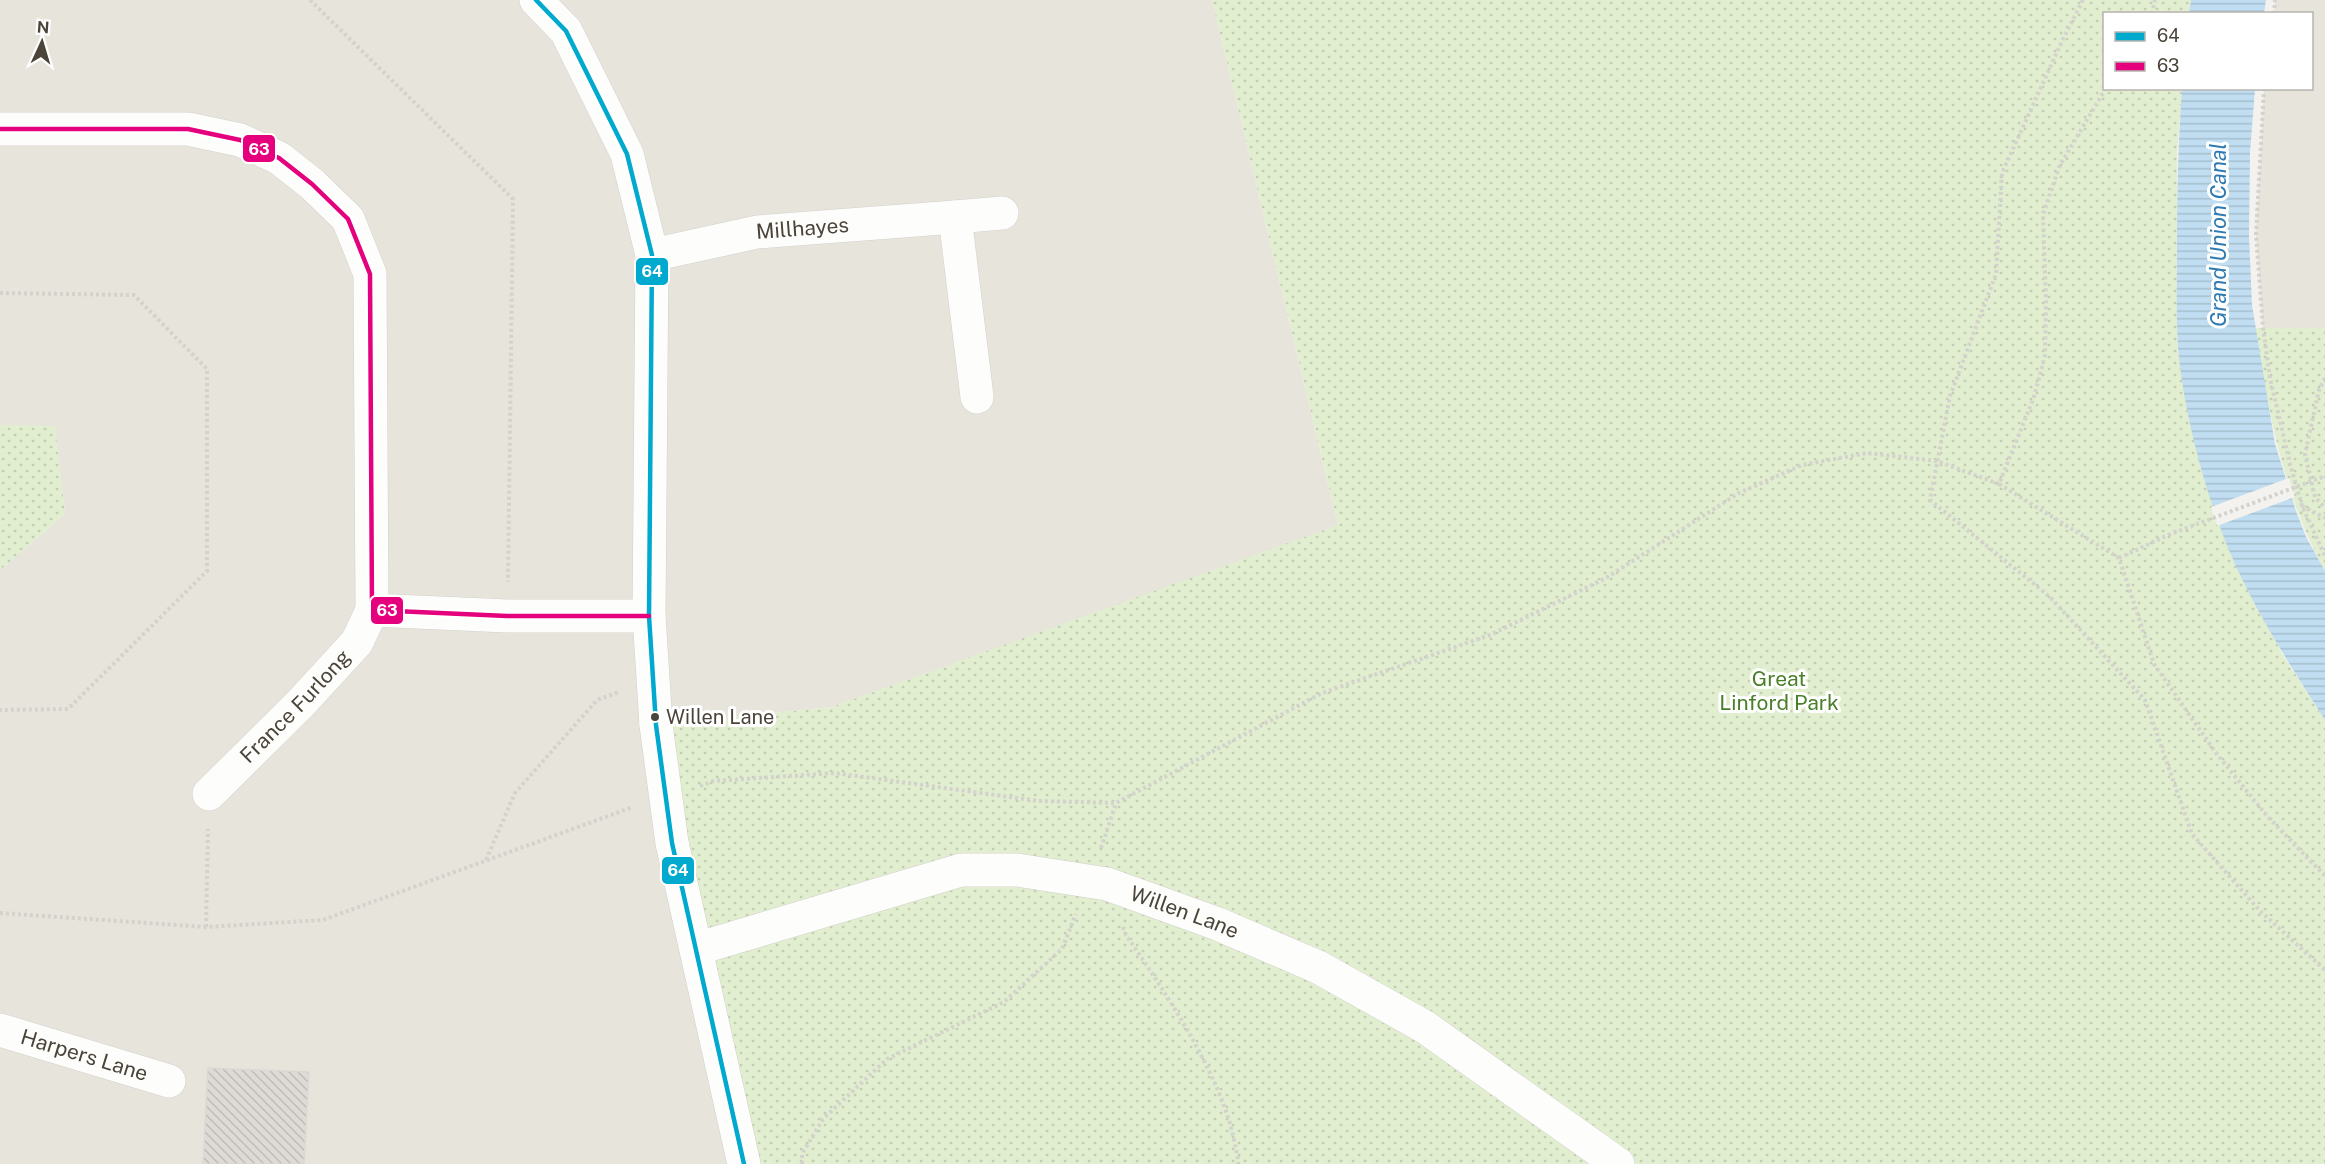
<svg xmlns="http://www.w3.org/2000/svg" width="2325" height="1164" viewBox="0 0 2325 1164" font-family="'Public Sans',sans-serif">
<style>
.residential{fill:#e7e4dc}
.park{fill:url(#park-dots)}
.water{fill:url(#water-rules)}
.pier{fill:#f4f2ee}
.building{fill:url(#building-back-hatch);stroke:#dcd9d4;stroke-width:1.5}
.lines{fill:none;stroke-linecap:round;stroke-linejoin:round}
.minor-casing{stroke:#d2d0cb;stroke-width:34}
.path{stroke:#d3d2cc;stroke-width:4;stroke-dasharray:3 3;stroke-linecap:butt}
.minor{stroke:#fdfdfc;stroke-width:33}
.minor-bridge-casing{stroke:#d2d0cb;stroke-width:34;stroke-linecap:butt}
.path-bridge{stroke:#d3d2cc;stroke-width:4;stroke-dasharray:3 3;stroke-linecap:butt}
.minor-bridge{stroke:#fdfdfc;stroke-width:33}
.bus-1-casing{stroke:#fff;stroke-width:9}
.bus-2-casing{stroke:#fff;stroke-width:9}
.bus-1{stroke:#00a9ce;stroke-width:4.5}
.bus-2{stroke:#e5007d;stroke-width:4.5}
.bus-dot{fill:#4b4439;stroke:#fff;stroke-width:2}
.labels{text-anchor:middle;stroke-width:6;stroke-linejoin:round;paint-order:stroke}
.bus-label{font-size:20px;fill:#4b4439;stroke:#fff;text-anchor:start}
.street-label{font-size:21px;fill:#4b4439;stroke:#fff}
.park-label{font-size:21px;fill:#4a7f2a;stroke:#fff}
.water-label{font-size:22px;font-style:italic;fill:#2e7ab2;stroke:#fff}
.line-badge{stroke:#fff;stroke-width:2}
.badge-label{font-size:16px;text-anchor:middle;font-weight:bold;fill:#fff}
</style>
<defs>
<pattern id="park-dots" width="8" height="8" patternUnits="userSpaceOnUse" patternTransform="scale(1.5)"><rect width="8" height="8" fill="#e1eecf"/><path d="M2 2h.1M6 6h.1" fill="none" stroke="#c3cdb2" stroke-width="1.8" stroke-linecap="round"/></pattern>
<pattern id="water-rules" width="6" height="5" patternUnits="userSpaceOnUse" patternTransform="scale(1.5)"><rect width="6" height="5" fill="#c0ddf1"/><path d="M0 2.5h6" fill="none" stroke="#a6bfcf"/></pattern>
<pattern id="building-back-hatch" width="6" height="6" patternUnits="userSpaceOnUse" patternTransform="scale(1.5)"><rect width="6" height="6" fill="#dedbd6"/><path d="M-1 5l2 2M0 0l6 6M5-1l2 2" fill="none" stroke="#c0bdb8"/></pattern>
</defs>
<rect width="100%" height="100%" fill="#f4f2ee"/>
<path class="residential" d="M0 0H1212L1338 526 832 707 657 725 744 1164H0V570L65 514 55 427 0 425Z
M2275 0H2325V328H2263L2256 233 2264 89 2312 88V14L2274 13Z"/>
<path class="park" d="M1212 0H2191L2189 13 2104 14V88L2182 89 2177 153V313L2178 350 2191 426 2206 485 2281 652 2325 720V1164H744L656 725 832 707 1338 525Z
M2255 328H2325V571C2283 494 2269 414 2255 328Z
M0 425 55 426 65 514 0 570Z"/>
<path class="water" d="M2191 0H2266L2264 13H2189Z
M2182 89H2255L2250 152 2249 235 2252 305 2275 444 2296 511 2306 537 2325 571V720C2290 665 2254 610 2229 550 2205 493 2183 409 2178 347 2176 316 2177 284 2177 252 2177 197 2178 143 2182 89Z"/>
<path class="pier" d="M2289 478 2295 497 2217 526 2211 507Z"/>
<path class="building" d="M208 1068 309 1072 304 1164H203Z"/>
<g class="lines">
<g class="minor-casing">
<g id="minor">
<path d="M536 0 566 31 627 154 652 255 649 616 656 725"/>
<path d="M0 129H188L240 140 279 158 312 184 348 219 370 274 372 610 507 616H649"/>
<path d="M955 217 1002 213"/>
<path id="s1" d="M652 255 757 232 955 217 977 397"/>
<path id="s2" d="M209 794 300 704 357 642 372 610"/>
<path d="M672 843 744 1164"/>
<path id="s3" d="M696 949 961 870H1017L1107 884 1218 924 1318 967 1425 1027 1618 1164"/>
<path id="s4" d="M0 1030 169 1081"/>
</g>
</g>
<path class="path" d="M310 0 513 199 508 582
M2083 0 2063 39 2002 173 1996 274 1950 396 1930 500 2050 597 2145 700 2192 834 2260 911 2325 970
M2152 14 2155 0
M2274 14 2275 0
M2106 88 2060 165 2043 214 2046 301 2045 356 2034 397 1999 484 2119 558 2154 664 2216 753 2267 816 2325 876
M2264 88 2256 234 2263 328 2270 378 2290 464 2302 506 2325 556
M0 293 134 295 207 369V571L68 709 0 710
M2325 378 2319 390 2305 454 2315 497 2325 508
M2302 506 2325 518
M2119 558 2168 535
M700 786 713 781 835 773 1039 801 1116 803 1322 693 1490 635 1606 578 1739 493 1802 465 1867 453 1937 461 1999 484
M1101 848 1116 803
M486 860 515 793 597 700 619 692
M0 913 206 927 323 920 633 807
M206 927 208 829
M1123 927 1126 935C1162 987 1207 1055 1227 1114 1232 1129 1235 1144 1238 1159V1164
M802 1164V1154L823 1119 887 1059 1004 1002 1062 949 1076 914"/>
<use href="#minor" class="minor"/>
<g class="minor-bridge-casing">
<path id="minor-bridge" d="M656 725 672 843"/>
</g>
<path class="path-bridge" d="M2168 535 2325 476"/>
<use href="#minor-bridge" class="minor-bridge"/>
<g class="bus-1-casing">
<path id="bus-1" d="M536 0 566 31 627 154 652 255 649 616 656 725 672 843 744 1164"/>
</g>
<g class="bus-2-casing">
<path id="bus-2" d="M0 129H188L240 140 279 158 312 184 348 219 370 274 372 610 507 616H649"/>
</g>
<use href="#bus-1" class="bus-1"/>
<use href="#bus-2" class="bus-2"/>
</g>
<circle class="bus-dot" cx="655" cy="717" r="5"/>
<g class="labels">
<g class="bus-label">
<text x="666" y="724">Willen Lane</text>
</g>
<g class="street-label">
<text dy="7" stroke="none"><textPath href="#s1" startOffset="153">Millhayes</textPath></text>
<text dy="7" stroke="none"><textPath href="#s2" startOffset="123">France Furlong</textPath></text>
<text dy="7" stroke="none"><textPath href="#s3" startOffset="506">Willen Lane</textPath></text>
<text dy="7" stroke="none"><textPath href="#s4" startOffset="88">Harpers Lane</textPath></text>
</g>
<g class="park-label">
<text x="1779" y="686">Great<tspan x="1779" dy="24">Linford Park</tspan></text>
</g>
<g class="water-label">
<text transform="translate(2218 235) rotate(-90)" y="8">Grand Union Canal</text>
</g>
</g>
<g class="line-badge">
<rect x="242" y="134" width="34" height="29" rx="6" fill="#e5007d"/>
<rect x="635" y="257" width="34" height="29" rx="6" fill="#00a9ce"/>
<rect x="370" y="596" width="34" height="29" rx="6" fill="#e5007d"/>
<rect x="661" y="856" width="34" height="29" rx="6" fill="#00a9ce"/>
</g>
<g class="badge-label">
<text x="259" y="155">63</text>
<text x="652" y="277">64</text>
<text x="387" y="616">63</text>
<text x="678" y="876">64</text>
</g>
<rect x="2103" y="12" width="210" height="78" fill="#ffffff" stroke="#b7b4b0" stroke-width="1.5"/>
<rect x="2115" y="32" width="30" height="9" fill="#00a9ce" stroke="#b7b4b0" stroke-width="1.5"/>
<text x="2157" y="42" font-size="18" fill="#4b4439">64</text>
<rect x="2115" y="62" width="30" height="9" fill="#e5007d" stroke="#b7b4b0" stroke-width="1.5"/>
<text x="2157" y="72" font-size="18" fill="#4b4439">63</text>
<g transform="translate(42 42) rotate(4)" stroke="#ffffff" stroke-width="4.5" paint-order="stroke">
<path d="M0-4.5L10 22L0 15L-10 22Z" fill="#4b4439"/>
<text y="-9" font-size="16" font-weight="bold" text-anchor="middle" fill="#4b4439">N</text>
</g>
</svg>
